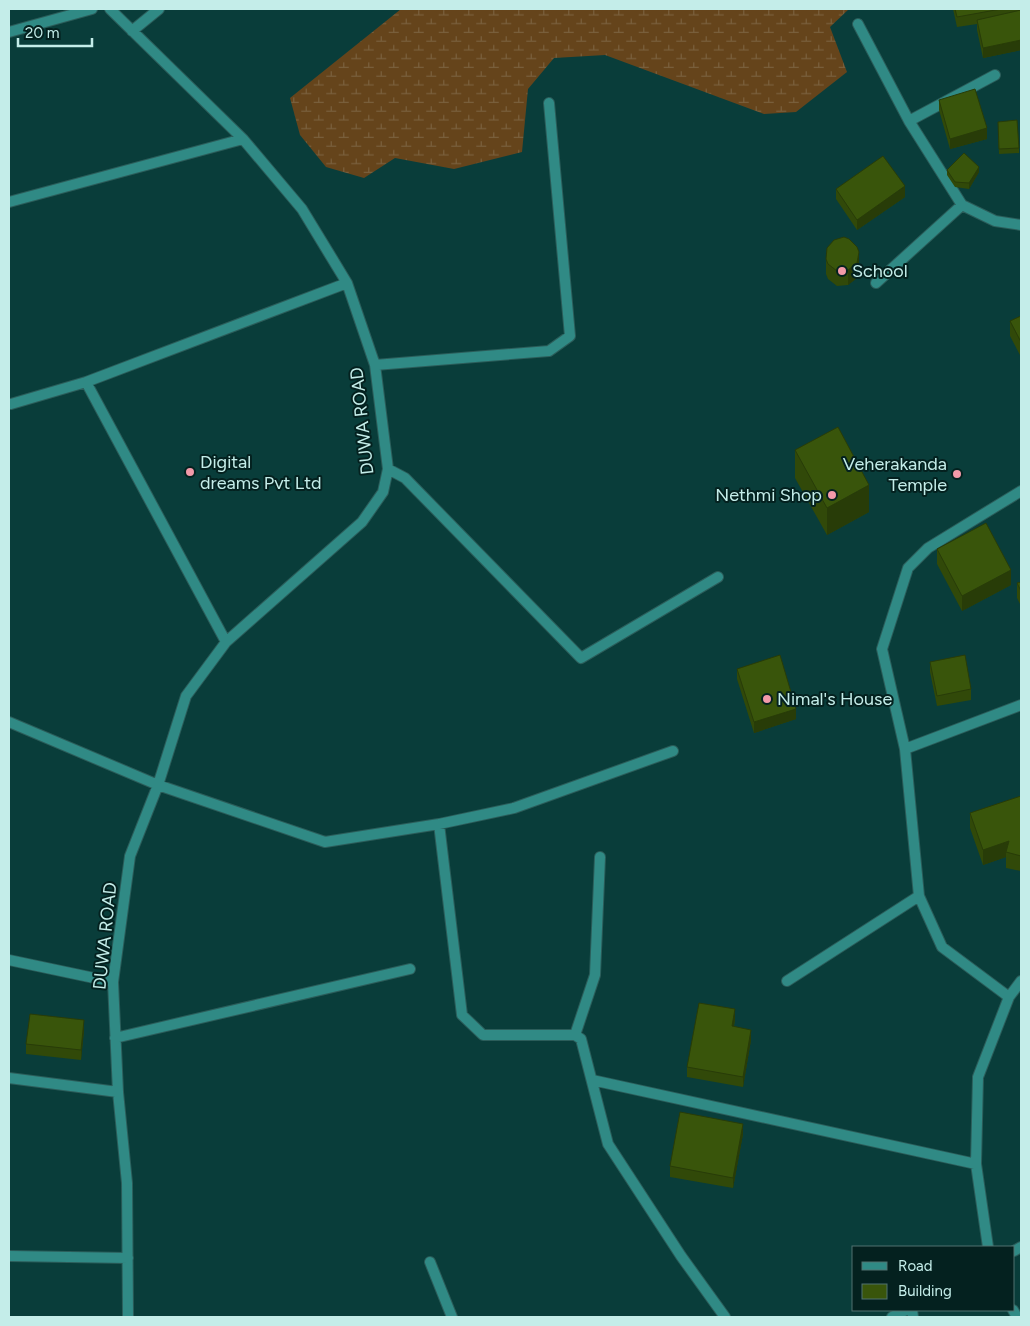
<svg xmlns="http://www.w3.org/2000/svg" width="1030" height="1326" viewBox="0 0 1030 1326" font-family="Figtree,sans-serif">
<style>
.wetland{fill:url(#wetland-marsh)}
.lines{fill:none;stroke-linecap:round;stroke-linejoin:round}
.lane-casing{stroke:#2b5d5a;stroke-width:12}
.street-casing{stroke:#2b5d5a;stroke-width:12}
.lane{stroke:#308a85;stroke-width:10}
.street{stroke:#308a85;stroke-width:10}
.wall{fill:#314909}
.shaded-wall{fill:#283c08}
.building{fill:#39550b;stroke:#283c08}
.poi-dot{fill:#f39aa9;stroke:#04211f;stroke-width:2}
.labels{text-anchor:middle;stroke-width:4;stroke-linejoin:round;paint-order:stroke}
.poi-label{font-size:18px;fill:#c4ede9;stroke:#04211f;text-anchor:start}
.street-label{font-size:18px;fill:#c4ede9;stroke:#04211f}
</style>
<defs>
<pattern id="wetland-marsh" width="20" height="14" patternUnits="userSpaceOnUse" patternTransform="scale(1.25)"><rect width="20" height="14" fill="#65441b"/><path d="M1 5h8M5 5V1M11 12h8M15 12V8" fill="none" stroke="#795f3c"/></pattern>
</defs>
<rect width="100%" height="100%" fill="#093d3a"/>
<path class="wetland" d="M401 9H849L830 27 847 72 796 112 764 114 605 55 554 58 528 89 522 152 454 169 395 158 364 178 326 167 300 135 290 98Z"/>
<g class="lines">
<g class="lane-casing">
<path id="lane" d="M430 1262 452 1317"/>
</g>
<g class="street-casing">
<path id="street" d="M110 9 243 139 302 209 347 283 375 365 388 469 383 492 362 522 226 642 186 696 158 785 130 856 113 982 118 1092 127 1183 128 1317
M858 24 909 121 962 205 995 221 1021 225
M132 31 159 9
M9 32 92 9
M909 121 995 75
M9 202 243 139
M876 283 962 205
M375 365 549 351 570 336 549 103
M86 382 226 642
M11 404 86 382 347 283
M388 469 405 478 581 658 718 577
M9 722 158 785 325 842 439 824 514 808 673 751
M905 749 1021 705
M439 824 462 1015 483 1035H575L581 1039 608 1144 681 1256 725 1317
M9 960 113 982
M787 981 919 896
M1009 997 942 947 919 896 905 749 882 649 908 568 928 548 1021 491
M575 1035 595 975 600 857
M115 1038 410 969
M9 1078 118 1092
M592 1080 976 1164
M988 1247 976 1164 978 1077 1009 997 1021 981
M1014 1251 1021 1247
M9 1256 128 1258
M912 1310 913 1317
M1013 1310 1017 1317
M892 1317 906 1310"/>
</g>
<use href="#lane" class="lane"/>
<use href="#street" class="street"/>
</g>
<path class="wall" d="M953 9H1021V50L983 58 977 30V24L957 27Z
M939 100 987 139 950 149 939 110Z
M998 127 1019 148V153L999 154Z
M947 170 979 172 969 189 955 187 947 175Z
M836 189 905 197 857 230 836 199Z
M826 259 859 267 857 278 848 285 837 286 828 279 826 274Z
M1021 316V357L1010 336V321Z
M795 450 869 512 827 535 795 478Z
M937 549 1011 585 962 611 937 564Z
M1021 582V606L1017 598V583Z
M930 662 971 689V700L937 706 930 672Z
M737 669 796 719 754 733 737 679Z
M1021 796V871L1006 868V857L983 865 970 828V813Z
M735 1019 734 1027 751 1040 743 1087 687 1077V1067Z
M84 1030 81 1060 26 1054V1044Z
M743 1134 733 1188 670 1177V1166Z"/>
<path class="shaded-wall" d="M1021 40V50L983 58V48Z
M987 128V139L950 149V139Z
M979 167V172L969 189V183Z
M905 186V197L857 230V220Z
M859 252V267L857 278 848 285V270Z
M869 485V512L827 535V508Z
M1011 570V585L962 611V596Z
M796 709V719L754 733V722Z
M1009 841 1006 852V857L983 865V850Z
M735 1009V1019L732 1037V1026Z
M84 1020V1030L81 1060V1050Z
M751 1030V1040L743 1087V1077Z
M743 1124V1134L733 1188V1178Z"/>
<path class="building" d="M955 9H1001L957 17Z
M1021 10V40L983 48 977 20Z
M975 89 987 128 950 139 939 100Z
M1017 120 1019 148 999 149 998 122Z
M964 153 979 167 969 183 955 182 947 170Z
M883 156 905 186 857 220 836 189Z
M844 237 849 239 857 247 859 252 857 263 848 270 837 271 828 264 826 259 827 248 834 240Z
M1021 316V342L1010 321Z
M838 427 869 485 827 508 795 450Z
M986 523 1011 570 962 596 937 549Z
M1021 582V591L1017 583Z
M780 655 796 709 754 722 737 669Z
M965 655 971 689 937 696 930 662Z
M1021 796V856L1006 852 1009 841 983 850 970 813Z
M699 1003 735 1009 732 1026 751 1030 743 1077 687 1067Z
M30 1014 84 1020 81 1050 26 1044Z
M680 1112 743 1124 733 1178 670 1166Z"/>
<g class="poi-dot">
<circle cx="842" cy="271" r="5"/>
<circle cx="190" cy="472" r="5"/>
<circle cx="957" cy="474" r="5"/>
<circle cx="832" cy="495" r="5"/>
<circle cx="767" cy="699" r="5"/>
</g>
<g class="labels">
<g class="poi-label">
<text x="852" y="277">School</text>
<text x="200" y="468">Digital<tspan x="200" dy="21">dreams Pvt Ltd</tspan></text>
<text x="947" y="470" text-anchor="end">Veherakanda<tspan x="947" dy="21">Temple</tspan></text>
<text x="822" y="501" text-anchor="end">Nethmi Shop</text>
<text x="777" y="705">Nimal's House</text>
</g>
<g class="street-label">
<text transform="translate(362 421) rotate(-96)" y="6">DUWA ROAD</text>
<text transform="translate(105 936) rotate(-84)" y="6">DUWA ROAD</text>
</g>
</g>
<rect width="1030" height="1326" fill="none" stroke="#c4ede9" stroke-width="20"/>
<rect x="852" y="1246" width="162" height="65" fill="#04211f" stroke="#517370"/>
<rect x="862" y="1262" width="25" height="8" fill="#308a85" stroke="#517370"/>
<text x="898" y="1271" font-size="15" fill="#c4ede9">Road</text>
<rect x="862" y="1284" width="25" height="15" fill="#39550b" stroke="#517370"/>
<text x="898" y="1296" font-size="15" fill="#c4ede9">Building</text>
<path d="M18 38v8h74v-8" fill="none" stroke="#c4ede9" stroke-width="2.5"/>
<text x="25" y="38" font-size="15" fill="#c4ede9" stroke="#04211f" stroke-width="4" paint-order="stroke">20 m</text>
</svg>
